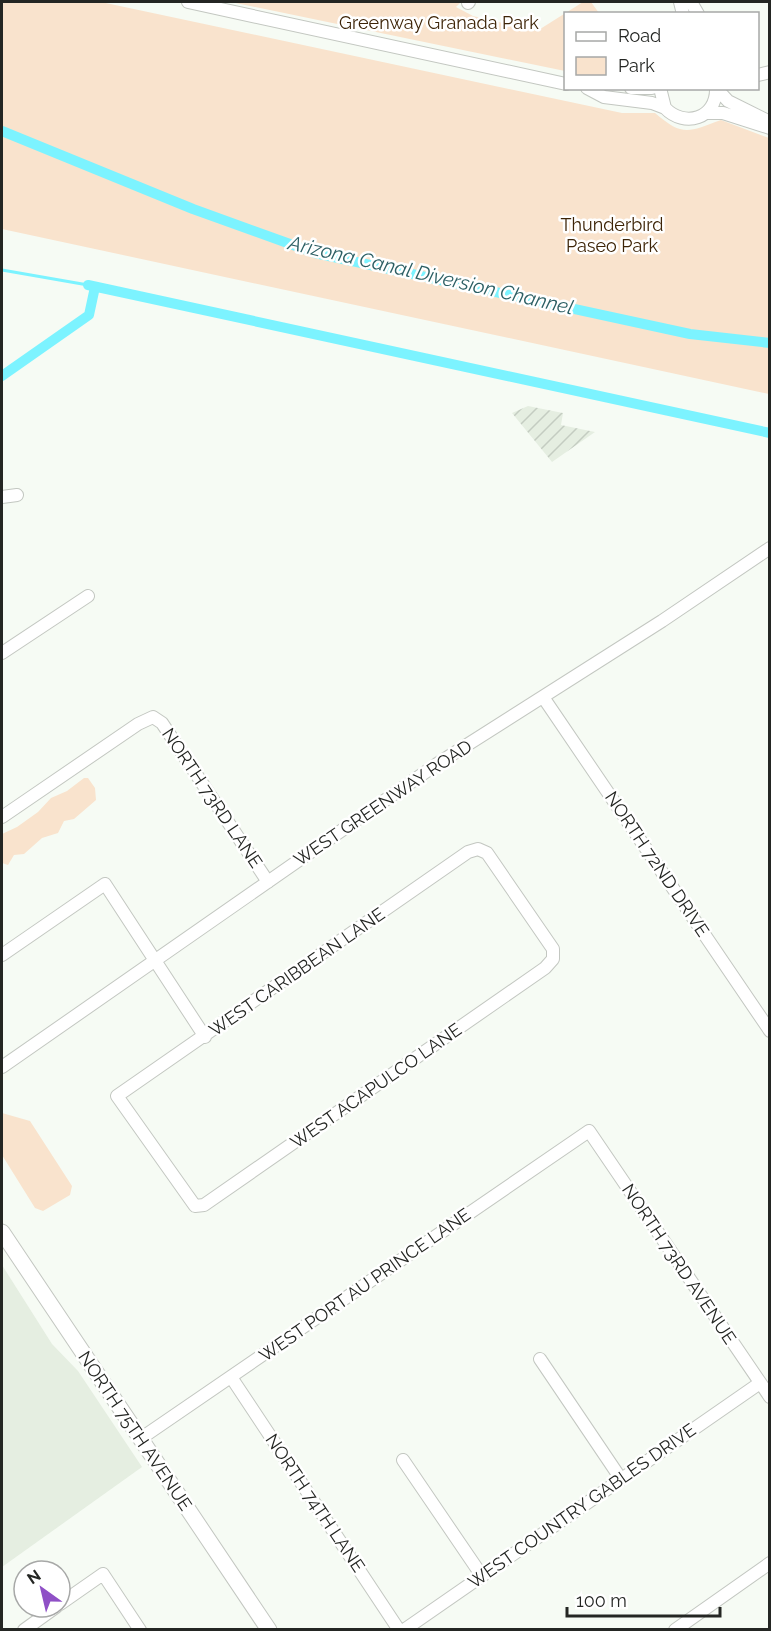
<svg xmlns="http://www.w3.org/2000/svg" width="771" height="1631" viewBox="0 0 771 1631" font-family="Raleway,sans-serif">
<style>
.built{fill:#e5eee1}
.industrial{fill:url(#industrial-furrows)}
.green{fill:#f9e3cd}
.lines{fill:none;stroke-linecap:round;stroke-linejoin:round}
.stream{stroke:#7cf3ff;stroke-width:3}
.canal{stroke:#7cf3ff;stroke-width:10}
.minor-casing{stroke:#c3c7c1;stroke-width:14}
.major-casing{stroke:#c3c7c1;stroke-width:17}
.minor{stroke:#fff;stroke-width:12}
.major{stroke:#fff;stroke-width:15}
.labels{text-anchor:middle;stroke-width:5;stroke-linejoin:round;paint-order:stroke}
.park-label{font-size:18px;fill:#3d2407;stroke:#fff}
.street-label{font-size:18px;fill:#242623;stroke:#fff}
.water-label{font-size:20px;font-style:italic;fill:#2c5f64;stroke:#fff}
</style>
<defs>
<pattern id="industrial-furrows" width="10" height="10" patternUnits="userSpaceOnUse" patternTransform="scale(1.5)"><rect width="10" height="10" fill="#e5eee1"/><path d="M-1 1l2-2M0 10L10 0M9 11l2-2" fill="none" stroke="#c4ccc1"/></pattern>
</defs>
<rect width="100%" height="100%" fill="#f6fbf4"/>
<path class="built" d="M2 1265 52 1344 78 1371 142 1467 2 1567Z"/>
<path class="industrial" d="M528 406 563 413 561 425 595 432 552 462 512 413Z"/>
<path class="green" d="M2 2H101L622 113H655C683 137 688 132 721 120L769 138V394L2 229Z
M231 2H461L456 7 473 16 537 31 583 2H591L599 13 566 14 565 71Z
M84 778H88L95 788 96 800 74 819 64 821 58 833 42 838 24 854 14 855 8 865 2 863V834L17 827 38 812 51 798 67 791Z
M2 1113 30 1121 72 1186 70 1195 43 1211 35 1208 2 1155Z"/>
<g class="lines">
<path class="stream" d="M2 270 88 285"/>
<path class="canal" d="M2 131 193 209 315 253 690 334 770 343
M88 285 770 433
M2 376 89 315 95 287"/>
<g class="minor-casing">
<path id="minor" d="M188 2 566 84
M680 2 683 14
M691 2 698 14
M468 3 469 2
M758 75 770 72
M587 88 604 97 652 103 665 108
M631 88H652
M660 88 665 108C684 128 717 119 716 88
M716 88 728 101 770 122
M706 113H723L770 128
M2 497 17 495
M2 653 88 596
M543 697 770 1031
M2 817 138 724 153 717 162 723 268 882
M478 849 487 853 553 949V959L545 968 204 1205 195 1206 117 1096 468 852Z
M2 955 105 884 205 1037
M2 1067 437 764 662 621 770 548
M540 1359 621 1479
M231 1377 399 1630
M140 1439 589 1131 770 1397
M403 1460 482 1576
M60 1604 103 1574 140 1630
M24 1630 56 1607
M404 1630 760 1383
M675 1630 770 1563"/>
</g>
<g class="major-casing">
<path id="major" d="M2 1232 269 1630"/>
</g>
<use href="#minor" class="minor"/>
<use href="#major" class="major"/>
</g>
<g class="labels">
<g class="park-label">
<text x="439" y="29">Greenway Granada Park</text>
<text x="612" y="231">Thunderbird<tspan x="612" dy="21">Paseo Park</tspan></text>
</g>
<g class="street-label">
<text transform="translate(212 798) rotate(56)" y="6">NORTH 73RD LANE</text>
<text transform="translate(383 803) rotate(-34)" y="6">WEST GREENWAY ROAD</text>
<text transform="translate(657 864) rotate(56)" y="6">NORTH 72ND DRIVE</text>
<text transform="translate(297 972) rotate(-35)" y="6">WEST CARIBBEAN LANE</text>
<text transform="translate(376 1086) rotate(-35)" y="6">WEST ACAPULCO LANE</text>
<text transform="translate(679 1264) rotate(56)" y="6">NORTH 73RD AVENUE</text>
<text transform="translate(365 1285) rotate(-35)" y="6">WEST PORT AU PRINCE LANE</text>
<text transform="translate(135 1431) rotate(56)" y="6">NORTH 75TH AVENUE</text>
<text transform="translate(315 1503) rotate(56)" y="6">NORTH 74TH LANE</text>
<text transform="translate(582 1506) rotate(-35)" y="6">WEST COUNTRY GABLES DRIVE</text>
</g>
<g class="water-label">
<text transform="translate(431 275) rotate(13)" y="7">Arizona Canal Diversion Channel</text>
</g>
</g>
<rect width="771" height="1631" fill="none" stroke="#242623" stroke-width="6"/>
<rect x="564" y="12" width="195" height="78" fill="#ffffff" stroke="#a7a8a7" stroke-width="1.5"/>
<rect x="576" y="32" width="30" height="9" fill="#ffffff" stroke="#a7a8a7" stroke-width="1.5"/>
<text x="618" y="42" font-size="18" fill="#242623">Road</text>
<rect x="576" y="57" width="30" height="18" fill="#f9e3cd" stroke="#a7a8a7" stroke-width="1.5"/>
<text x="618" y="72" font-size="18" fill="#242623">Park</text>
<g transform="translate(42 1589) rotate(326)"><circle r="28" fill="#ffffff" stroke="#a7a8a7" stroke-width="1.5"/>
<path d="M0-4.5L10 22L0 15L-10 22Z" fill="#8f50c6"/>
<text y="-9" font-size="16" font-weight="bold" text-anchor="middle" fill="#242623">N</text>
</g>
<path d="M567 1607v9h153v-9" fill="none" stroke="#242623" stroke-width="3"/>
<text x="576" y="1607" font-size="18" fill="#242623" stroke="#ffffff" stroke-width="4.5" paint-order="stroke">100 m</text>
</svg>
